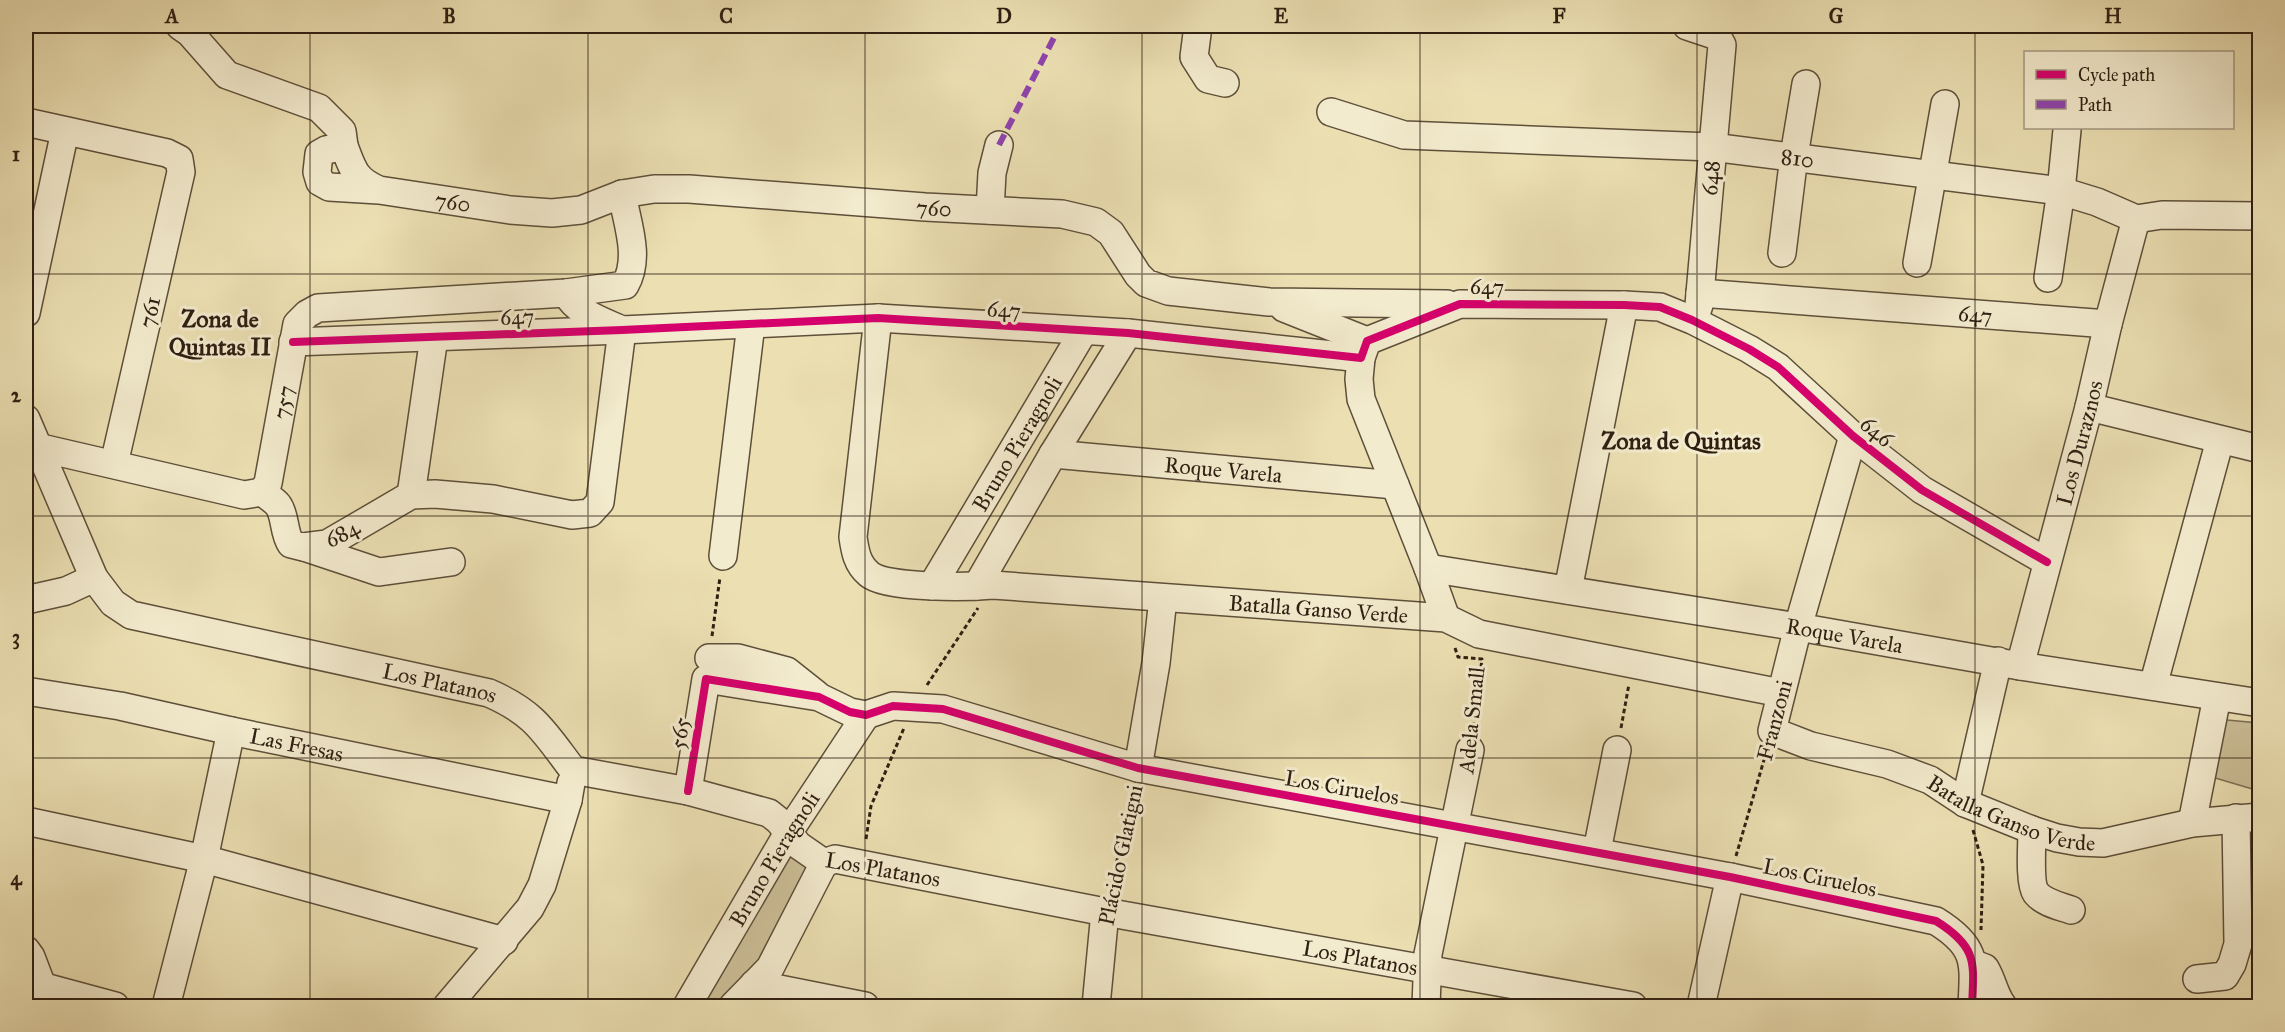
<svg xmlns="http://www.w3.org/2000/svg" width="2285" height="1032" viewBox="0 0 2285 1032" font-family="'IM FELL Great Primer',serif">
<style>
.green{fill:#ccbf98;stroke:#7d6f55;stroke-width:1.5}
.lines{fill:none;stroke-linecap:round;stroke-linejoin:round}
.minor-casing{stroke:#5e4f3a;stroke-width:30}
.path{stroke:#2e1f12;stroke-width:3;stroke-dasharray:4.5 3;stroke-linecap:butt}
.minor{stroke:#f3ebce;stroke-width:27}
.quiet{stroke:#8e44ad;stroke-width:6;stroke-dasharray:12 6;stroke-linecap:butt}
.cycleway-casing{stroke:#f3ebce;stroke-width:11}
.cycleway{stroke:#d6006c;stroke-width:8}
.grid{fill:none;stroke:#2e1f12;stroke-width:1.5;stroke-opacity:0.55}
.labels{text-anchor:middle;stroke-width:6;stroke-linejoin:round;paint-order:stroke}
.street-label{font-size:22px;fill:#2e1f12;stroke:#f3ebce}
.neighbourhood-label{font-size:24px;font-weight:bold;fill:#2e1f12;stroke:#f3ebce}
.neatline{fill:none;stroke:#2e1f12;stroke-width:2}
.grid-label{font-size:20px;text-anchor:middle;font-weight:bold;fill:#2e1f12}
</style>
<rect width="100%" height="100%" fill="#ece0b3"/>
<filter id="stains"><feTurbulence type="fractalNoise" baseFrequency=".00333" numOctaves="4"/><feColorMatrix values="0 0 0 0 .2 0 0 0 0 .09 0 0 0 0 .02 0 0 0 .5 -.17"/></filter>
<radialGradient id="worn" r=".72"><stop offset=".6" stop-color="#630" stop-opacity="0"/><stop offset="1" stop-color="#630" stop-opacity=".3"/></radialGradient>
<path class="green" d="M2216 719 2259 723V791L2205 775Z
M788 833 824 863 733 1006H687Z"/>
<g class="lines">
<g class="minor-casing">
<g id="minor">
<path d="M180 26 190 33 227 75 319 108 342 131 344 146"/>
<path d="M1198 26 1194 57 1208 79 1225 83"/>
<path d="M1687 26 1717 36 1722 45 1699 305 1697 311"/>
<path id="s1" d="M1331 112 1404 135 1712 147 2061 191 2097 202 2136 219 2162 215 2260 216"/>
<path d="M26 122 167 153 179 159 181 172 114 464"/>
<path id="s2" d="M379 190 329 187 320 182 317 172 319 154 326 150 344 146C353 170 355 180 379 190L510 210 552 213 581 210 622 194 654 189H689L925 207 1062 214 1096 222 1111 233 1138 275 1146 283 1168 291 1269 302 1447 304"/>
<path d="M990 210 992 173 999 145"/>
<path d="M1782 253 1794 156 1806 84"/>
<path d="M1917 263 1945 104"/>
<path d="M2048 278 2061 191 2067 130"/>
<path id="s3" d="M1700 293 2108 324"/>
<path d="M1284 308 1367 341"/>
<path d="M26 313 65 131"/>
<path id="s4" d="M878 318 853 537C855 551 857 564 869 574 886 589 969 587 993 585L1446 618 1479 634 1781 693"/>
<path d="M293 342 622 330 878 318 1128 333 1361 358 1367 341 1460 304 1624 305 1660 307 1692 320 1749 349 1778 367 1853 436 1922 490 2047 562"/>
<path d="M1361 358 1359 379 1361 399 1428 568 1446 618"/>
<path d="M2089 407 2260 449"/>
<path id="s5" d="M26 419 94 578 113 603 131 615 489 693C535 713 544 732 573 770L688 791 769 813 779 821 798 845 824 863"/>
<path id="s6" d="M1853 436 1798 627 1772 731 1811 746 1887 764 1930 780 1965 803 2032 830 2057 838 2079 842 2103 843 2192 823 2260 817"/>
<path d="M37 447 244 495 262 492C267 496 274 500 278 505 286 516 283 532 291 544L303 547 327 544 411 495 435 494 493 499 572 515 590 513 600 502 622 330C602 321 577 313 566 293"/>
<path id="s7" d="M1053 454 1395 485"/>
<path id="s8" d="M262 492 268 483 297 324 307 314 318 308 566 293 625 285C641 258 627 223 622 194"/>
<path d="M411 495 434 337"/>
<path d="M304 547 379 572 451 562"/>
<path d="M723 556 751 324"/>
<path id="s9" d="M1428 568 1798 627 2020 666 2260 703"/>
<path id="s10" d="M932 586 1083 332"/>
<path d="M977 586 1053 454 1128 333"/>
<path d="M1568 590 1624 305"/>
<path d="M26 600 66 591 94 578"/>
<path d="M709 658H738L787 671 816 694"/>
<path id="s11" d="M2020 666 2089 407 2108 324 2136 219"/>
<path d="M2153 686 2220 440"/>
<path id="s12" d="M26 691 120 706 231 731 568 800"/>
<path d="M1138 768 1156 663 1163 598"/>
<path d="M688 791 706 679 819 697 850 712 866 715 893 706 943 709 1138 768 1730 877 1936 921C1978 947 1974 963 1972 1006"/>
<path d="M1965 803 1998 661"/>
<path d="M26 821 204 859 504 941"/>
<path d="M2192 823 2217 697"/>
<path d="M2032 830C2032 844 2029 883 2036 893 2044 903 2060 906 2071 910"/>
<path d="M1597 851 1617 750"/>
<path id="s13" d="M824 863 835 859 1105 912 1633 1006"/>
<path d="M26 950 31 957 42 986"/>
<path d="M1974 964 1985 968C1993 981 1994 995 2003 1006"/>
<path d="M2197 979 2225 976 2232 964 2238 944 2236 818"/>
<path d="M26 982 115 1006"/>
<path d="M754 984 865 1006"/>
<path d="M166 1006 204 859 231 731"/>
<path d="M447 1006 530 908 542 885 568 800 571 783"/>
<path id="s14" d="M687 1006 788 833 866 715"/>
<path d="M733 1006 770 968 824 863"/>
<path d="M1096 1006 1105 912"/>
<path d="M1426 1006 1428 954 1470 750"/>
<path d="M1701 1006 1730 877"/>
</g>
</g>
<path class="path" d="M712 636 720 577
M1455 648 1458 657 1482 659 1473 730
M927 685 978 608
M1621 728 1629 684
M1973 830 1983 865 1981 930
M866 839 871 806 904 728
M1736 856 1766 753
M1110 892 1133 788"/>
<use href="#minor" class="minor"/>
<path class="quiet" d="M999 145 1060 26"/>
<g class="cycleway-casing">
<path id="cycleway" d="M293 342 622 330 878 318 1128 333 1361 358 1367 341 1460 304 1624 305 1660 307 1692 320 1749 349 1778 367 1853 436 1922 490 2047 562
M688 791 706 679 819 697 850 712 866 715 893 706 943 709 1138 768 1730 877 1936 921C1978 947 1974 963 1972 1006"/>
</g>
<use href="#cycleway" class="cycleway"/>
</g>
<path class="grid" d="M310 26V1006M588 26V1006M865 26V1006M1142 26V1006M1420 26V1006M1697 26V1006M1975 26V1006M26 274H2260M26 516H2260M26 758H2260"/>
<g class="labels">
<g class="street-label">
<text dy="8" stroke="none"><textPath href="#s1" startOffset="471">810</textPath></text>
<text transform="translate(1710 178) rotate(-85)" y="8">648</text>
<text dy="8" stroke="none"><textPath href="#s2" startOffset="249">760</textPath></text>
<text dy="8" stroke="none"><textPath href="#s2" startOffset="735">760</textPath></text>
<text x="1487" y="294">647</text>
<text transform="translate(1004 309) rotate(4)" y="8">647</text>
<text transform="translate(149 312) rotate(-77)" y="8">761</text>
<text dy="8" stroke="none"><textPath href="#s3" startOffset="276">647</textPath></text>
<text transform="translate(517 316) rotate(-2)" y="8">647</text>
<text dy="8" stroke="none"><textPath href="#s8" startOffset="93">757</textPath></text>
<text transform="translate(1877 431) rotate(39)" y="8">646</text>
<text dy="8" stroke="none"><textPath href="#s10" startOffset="166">Bruno Pieragnoli</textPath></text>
<text dy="8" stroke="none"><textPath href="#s11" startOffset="231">Los Duraznos</textPath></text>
<text dy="8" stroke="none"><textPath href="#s7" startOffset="171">Roque Varela</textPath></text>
<text transform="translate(342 533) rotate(-26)" y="8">684</text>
<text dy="8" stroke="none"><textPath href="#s4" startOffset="714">Batalla Ganso Verde</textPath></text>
<text dy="8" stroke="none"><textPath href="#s9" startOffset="422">Roque Varela</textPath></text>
<text dy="8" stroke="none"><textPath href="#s5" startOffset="542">Los Platanos</textPath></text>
<text transform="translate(1471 720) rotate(-84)" y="8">Adela Small</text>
<text transform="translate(1774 720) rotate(-75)" y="8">Franzoni</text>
<text transform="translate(679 733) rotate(-81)" y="8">565</text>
<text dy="8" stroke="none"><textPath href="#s12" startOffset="276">Las Fresas</textPath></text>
<text transform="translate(1342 787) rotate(10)" y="8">Los Ciruelos</text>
<text dy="8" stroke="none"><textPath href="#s6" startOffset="561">Batalla Ganso Verde</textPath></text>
<text transform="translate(1120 855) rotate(-78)" y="8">Plácido Glatigni</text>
<text dy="8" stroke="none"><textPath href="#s14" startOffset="171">Bruno Pieragnoli</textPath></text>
<text transform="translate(883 869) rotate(10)" y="8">Los Platanos</text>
<text transform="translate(1820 877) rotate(12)" y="8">Los Ciruelos</text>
<text dy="8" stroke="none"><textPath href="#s13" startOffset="546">Los Platanos</textPath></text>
</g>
<g class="neighbourhood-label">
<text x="220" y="327">Zona de<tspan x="220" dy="28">Quintas II</tspan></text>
<text x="1681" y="449">Zona de Quintas</text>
</g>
</g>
<rect width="2285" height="1032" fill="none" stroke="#ece0b3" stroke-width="66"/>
<rect x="2024" y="51" width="210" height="78" fill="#f3ebce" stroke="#a49983" stroke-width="1.5"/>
<rect x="2036" y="70" width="30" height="9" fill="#d6006c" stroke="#a49983" stroke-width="1.5"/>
<text x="2078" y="81" font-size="18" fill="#2e1f12">Cycle path</text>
<rect x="2036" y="100" width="30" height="9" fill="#8e44ad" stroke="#a49983" stroke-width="1.5"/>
<text x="2078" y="111" font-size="18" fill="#2e1f12">Path</text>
<rect x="33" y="33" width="2219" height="966" class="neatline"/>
<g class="grid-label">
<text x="172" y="23">A</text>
<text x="449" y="23">B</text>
<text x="726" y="23">C</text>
<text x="1004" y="23">D</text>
<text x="1281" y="23">E</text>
<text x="1559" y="23">F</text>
<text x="1836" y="23">G</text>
<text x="2113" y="23">H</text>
<text x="16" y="161">1</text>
<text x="16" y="402">2</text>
<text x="16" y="644">3</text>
<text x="16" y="885">4</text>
</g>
<rect width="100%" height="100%" filter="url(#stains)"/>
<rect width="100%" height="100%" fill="url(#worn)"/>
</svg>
